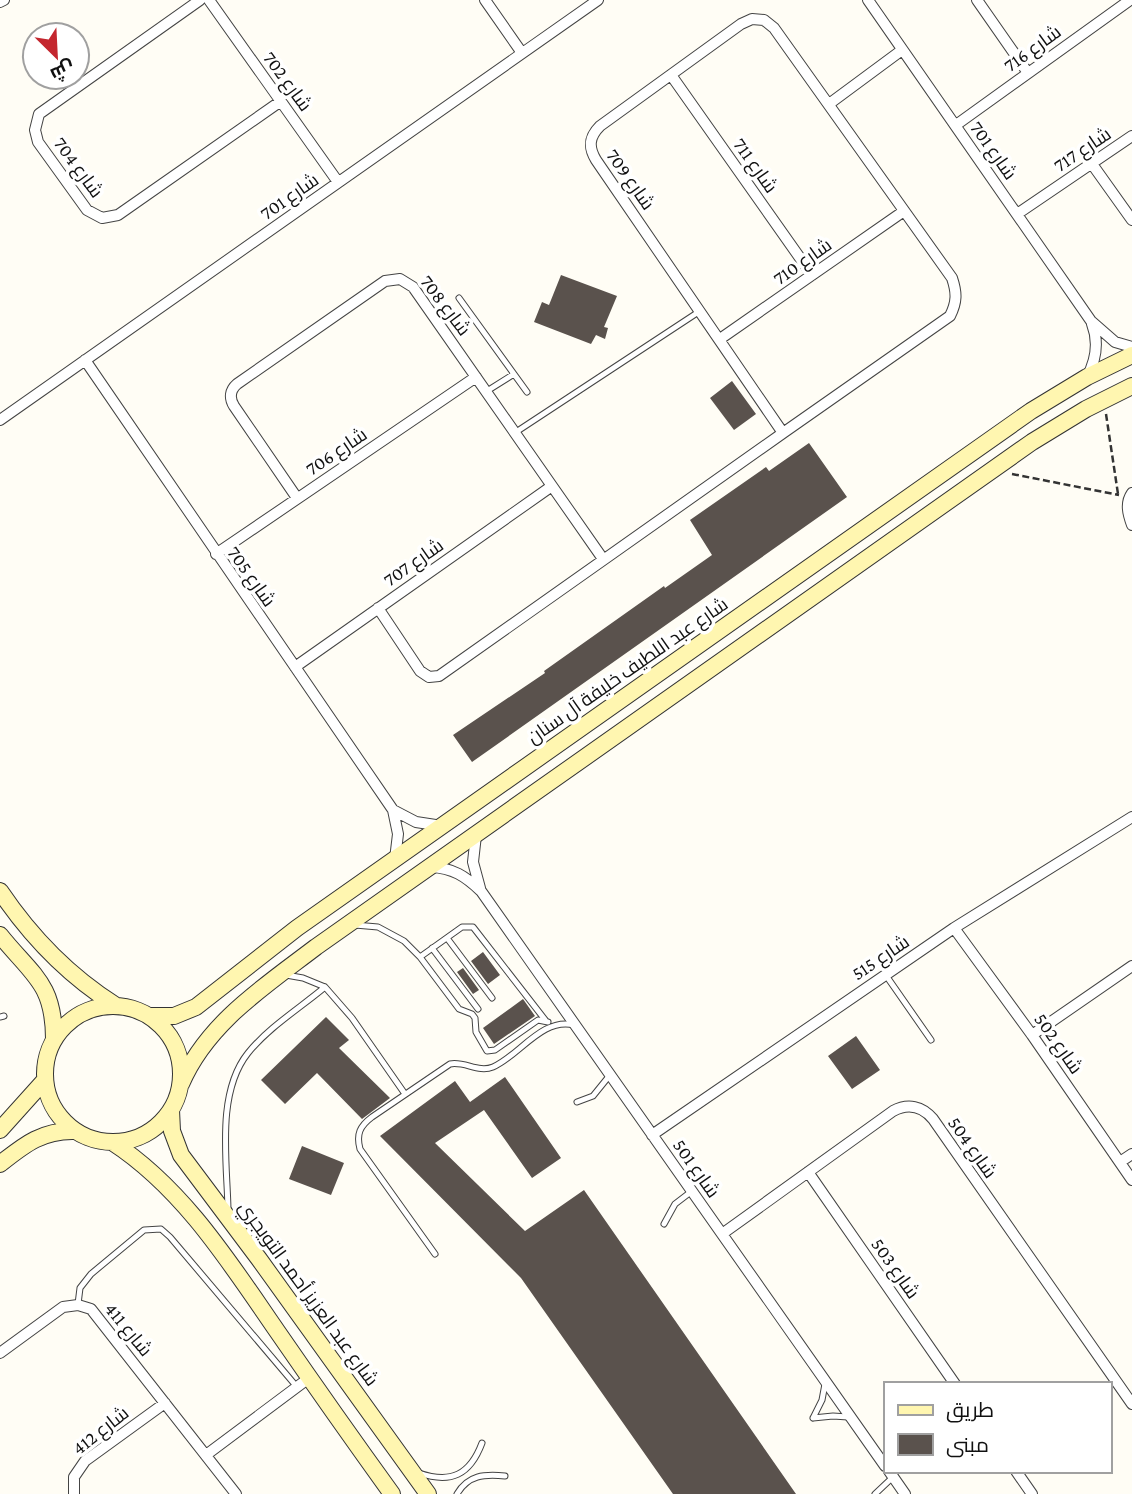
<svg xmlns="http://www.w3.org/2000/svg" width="1132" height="1494" viewBox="0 0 1132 1494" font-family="'Crimson Pro',Cairo,serif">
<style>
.building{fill:#5a524d}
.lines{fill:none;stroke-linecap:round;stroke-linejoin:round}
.lane-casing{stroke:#444;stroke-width:7}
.street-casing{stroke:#444;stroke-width:12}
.secondary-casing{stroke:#333;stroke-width:18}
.path{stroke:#333;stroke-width:2.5;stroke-dasharray:7 3.5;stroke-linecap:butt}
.lane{stroke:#fff;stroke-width:5}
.street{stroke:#fff;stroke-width:10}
.secondary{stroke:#fff6b0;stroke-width:16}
.labels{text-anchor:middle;stroke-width:7;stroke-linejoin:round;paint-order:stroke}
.street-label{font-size:19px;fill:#111;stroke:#fff}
</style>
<rect width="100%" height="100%" fill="#fffdf5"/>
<path class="building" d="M561 275 617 296 604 327 608 328 605 339 596 335 591 344 534 322 542 302 549 305Z
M732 381 756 414 734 430 710 398Z
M809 443 847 497 472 762 453 735 545 673 544 671 664 586 665 588 712 555 690 520 766 467 769 471Z
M483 952 500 975 488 984 471 961Z
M463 968 479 990 473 994 457 972Z
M523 999 535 1016 494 1044 483 1028Z
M326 1017 349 1040 339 1048 390 1098 362 1119 317 1073 285 1104 261 1080Z
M856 1036 880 1070 852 1089 828 1056Z
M505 1077 561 1158 532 1178 484 1110 435 1143 525 1231 584 1190 796 1494H673L521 1278 380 1136 455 1081 470 1102Z
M302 1146 344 1163 331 1195 289 1179Z"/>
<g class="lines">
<g class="lane-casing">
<path id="lane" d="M459 298 527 392
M487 391 514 374
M516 432 700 311
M355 925 378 927 404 941 420 957 459 1009 472 1014 475 1018 476 1032 487 1051 495 1050 538 1020 548 1022
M447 938 492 998
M432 948 478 1009
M420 957 462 927H473L546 1021
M885 974 931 1040
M286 975 303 978 325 987 352 1018 405 1094
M0 1017 4 1016
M577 1102 593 1096 610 1075
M228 1209C227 1161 216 1093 248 1053 269 1027 300 1008 325 987
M664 1224 675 1204 692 1191
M435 1254 360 1149C356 1134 360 1126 372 1117L450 1064C465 1061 478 1073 493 1067 519 1056 542 1017 574 1025
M78 1304 80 1288 91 1274 144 1230 161 1229 170 1237 297 1387
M813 1418 822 1400 825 1384
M813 1418 833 1416 848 1417
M419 1473C451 1484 470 1475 482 1443
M457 1494C468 1475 484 1474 505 1476
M875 1494 893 1477"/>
</g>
<g class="street-casing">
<path id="street" d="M200 0 39 114 35 130 38 142 87 210 102 218 118 215 281 101
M209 0 338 182
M485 0 522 53
M868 0 1091 321 1115 342 1132 347
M977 0 1028 73
M0 2 4 0
M752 19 764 20 774 28 952 278C957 293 957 302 950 316L783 433 596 160C588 147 589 137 600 126L741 24Z
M671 75 812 275
M829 104 902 50
M956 125 1130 0
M1092 164 1132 220
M1017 214 1132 136
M720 339 904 211
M85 360 393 810 398 834 395 859
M1087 377C1096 360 1099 342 1092 324
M0 420 598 0
M1132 493C1125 503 1128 514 1132 525
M297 498 234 406C229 398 230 390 237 384L385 281 400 279 413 287 603 559
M216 554 476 377
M378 608 420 671 429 677 439 676 783 433
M295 667 552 486
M393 810 416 822 442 826
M476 835 473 862 480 888
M431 867C453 868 465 876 481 891L885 1466
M954 928 1032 1035 1132 1180
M1032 1035 1132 966
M652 1135 954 928 1132 817
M1120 1162 1132 1154
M808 1172 955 1384
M722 1234 893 1111C908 1103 922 1106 933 1119L1132 1404
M0 1353 63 1307 78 1305 91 1309 236 1494
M206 1455 309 1378
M889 1471 905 1494
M1016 1471 1032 1494
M74 1494V1477L85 1461 165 1403"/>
</g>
<g class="secondary-casing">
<path id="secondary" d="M0 891C31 937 69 976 115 1005
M0 935C32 975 54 983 54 1039
M45 1074a68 68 0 1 1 136 0a68 68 0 1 1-136 0Z
M150 1016H174L196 1007 297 928 1031 411 1087 377 1132 355
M181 1084C207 1023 265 986 316 947L1032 442 1086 409 1132 386
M171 1110 172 1131 181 1155 259 1259 428 1494
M0 1130 44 1081
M112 1142C183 1188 230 1263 277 1331 315 1386 353 1440 392 1494
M0 1164C24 1145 42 1130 75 1131"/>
</g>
<path class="path" d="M1106 414 1118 494
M1012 474 1119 495"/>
<use href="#lane" class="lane"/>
<use href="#street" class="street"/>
<use href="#secondary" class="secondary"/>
</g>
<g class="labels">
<g class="street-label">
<text transform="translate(1032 48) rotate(-36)" y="7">شارع 716</text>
<text transform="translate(288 81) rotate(54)" y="7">شارع 702</text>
<text transform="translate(1082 149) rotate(-34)" y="7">شارع 717</text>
<text transform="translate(994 150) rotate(55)" y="7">شارع 701</text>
<text transform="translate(756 165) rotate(55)" y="7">شارع 711</text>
<text transform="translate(79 167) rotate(54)" y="7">شارع 704</text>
<text transform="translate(631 179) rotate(55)" y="7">شارع 709</text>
<text transform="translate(289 196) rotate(-35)" y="7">شارع 701</text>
<text transform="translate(802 261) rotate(-35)" y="7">شارع 710</text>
<text transform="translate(446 305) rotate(53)" y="7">شارع 708</text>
<text transform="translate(336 451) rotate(-34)" y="7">شارع 706</text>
<text transform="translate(413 562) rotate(-35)" y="7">شارع 707</text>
<text transform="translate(252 576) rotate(55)" y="7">شارع 705</text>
<text transform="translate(627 670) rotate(-35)" y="7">شارع عبد اللطيف خليفة آل سنان</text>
<text transform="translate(880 957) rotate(-34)" y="7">شارع 515</text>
<text transform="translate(1059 1043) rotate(55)" y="7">شارع 502</text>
<text transform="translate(973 1147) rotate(55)" y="7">شارع 504</text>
<text transform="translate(697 1168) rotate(55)" y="7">شارع 501</text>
<text transform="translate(896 1268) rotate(55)" y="7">شارع 503</text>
<text transform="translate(309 1293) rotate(54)" y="7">شارع عبد العزيز أحمد التويجري</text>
<text transform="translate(129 1329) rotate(51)" y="7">شارع 411</text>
<text transform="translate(100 1430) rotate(-38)" y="7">شارع 412</text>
</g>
</g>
<rect x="884" y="1382" width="228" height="91" fill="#ffffff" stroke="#a0a0a0" stroke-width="2"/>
<rect x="898" y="1405" width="35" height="10" fill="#fff6b0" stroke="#a0a0a0" stroke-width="2"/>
<text x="946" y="1417" font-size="21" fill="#111111">طريق</text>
<rect x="898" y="1434" width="35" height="21" fill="#5a524d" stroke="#a0a0a0" stroke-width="2"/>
<text x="946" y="1452" font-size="21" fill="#111111">مبنى</text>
<g transform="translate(56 56) rotate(156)"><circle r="33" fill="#ffffff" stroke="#a0a0a0" stroke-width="2"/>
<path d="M0-5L12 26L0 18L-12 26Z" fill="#c4262e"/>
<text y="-10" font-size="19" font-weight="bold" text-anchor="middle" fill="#111111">ش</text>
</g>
</svg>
